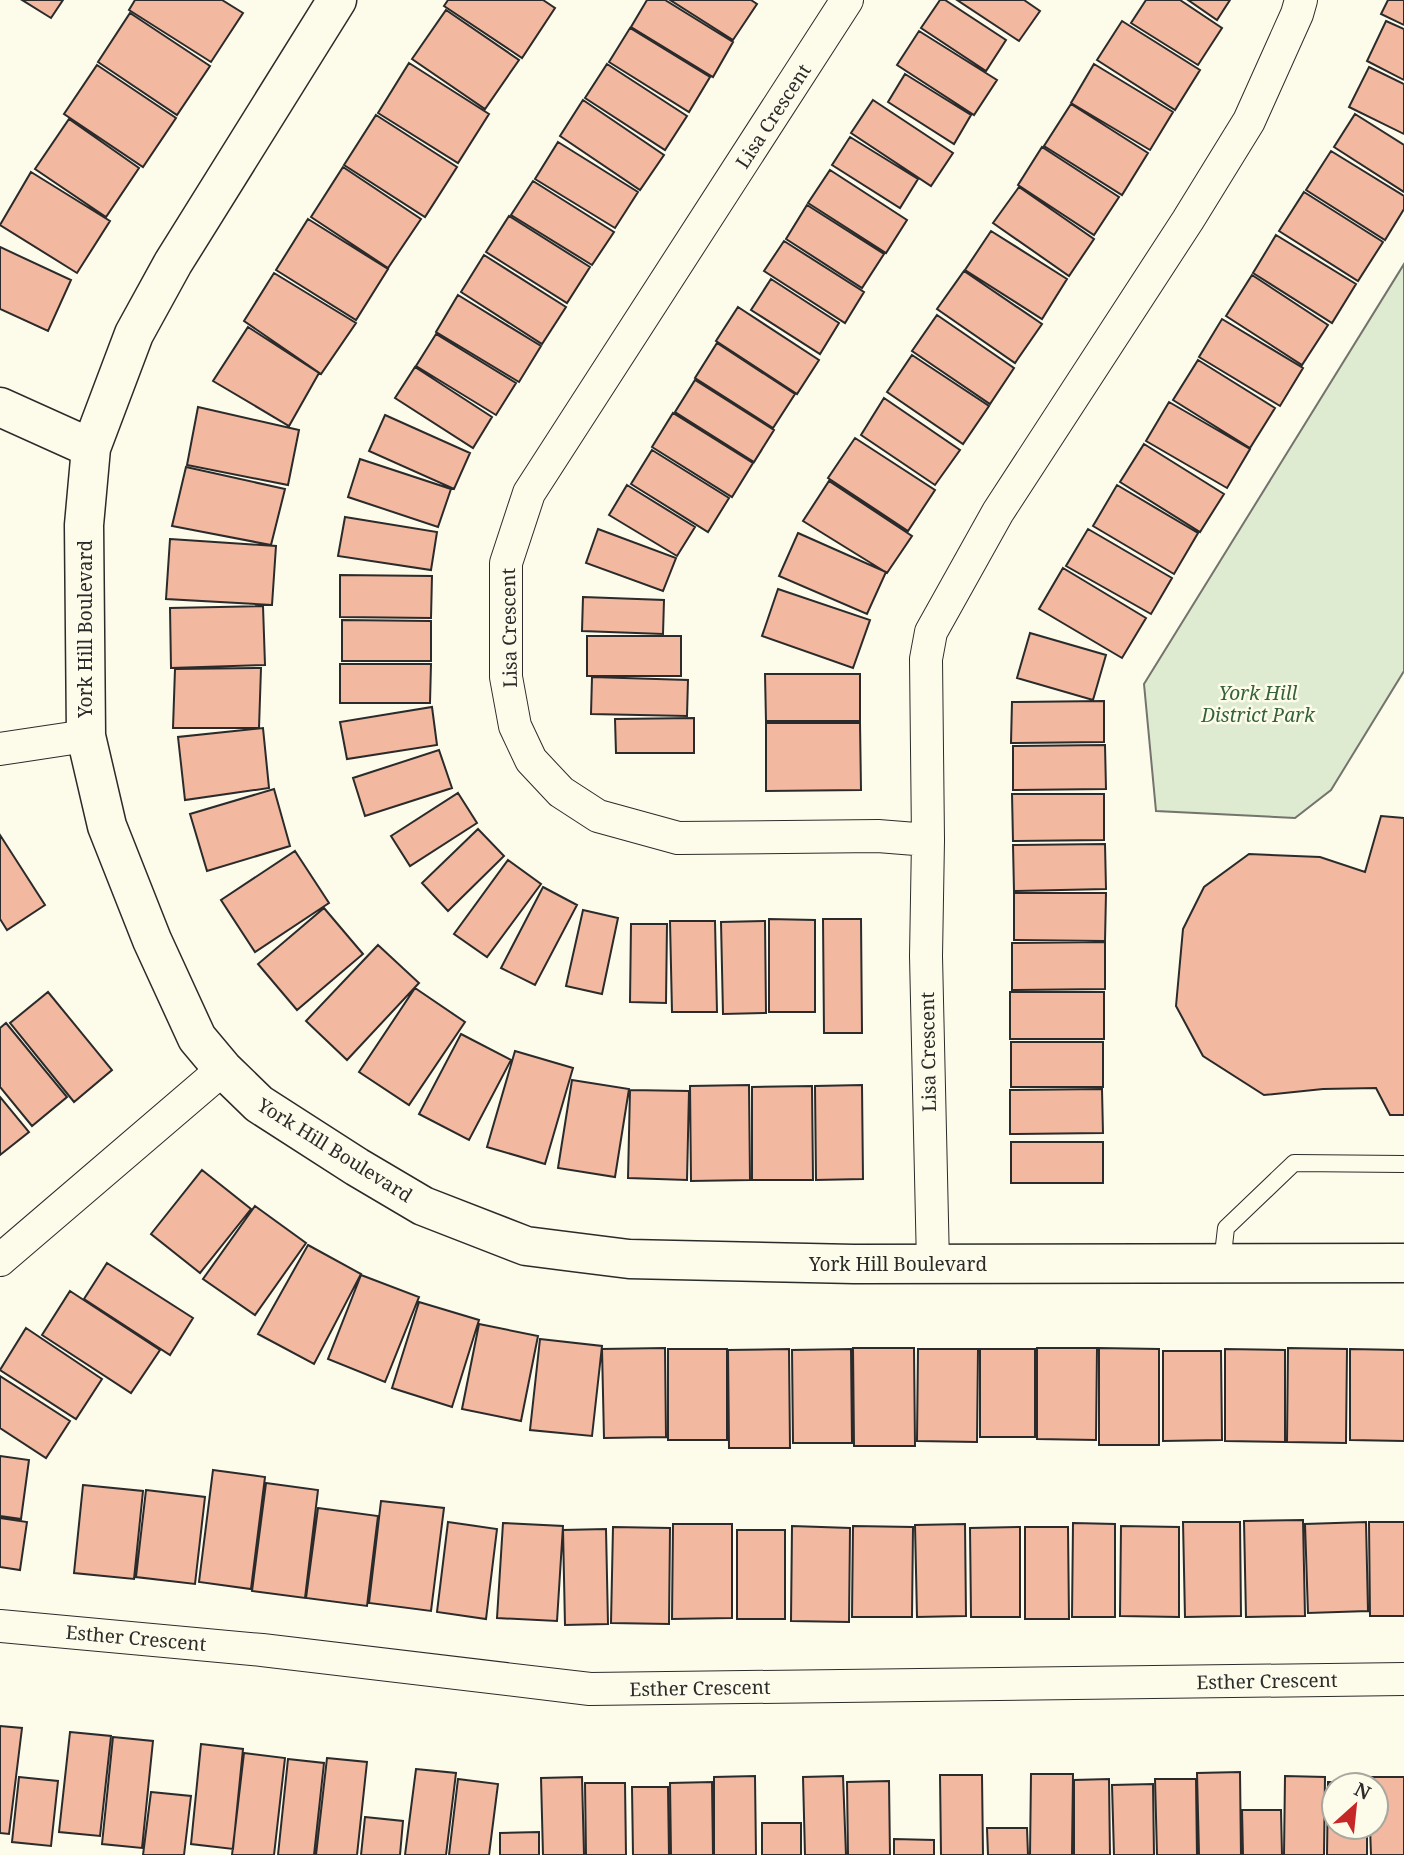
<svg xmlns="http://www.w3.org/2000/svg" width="1404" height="1855" viewBox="0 0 1404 1855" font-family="'Noto Serif',serif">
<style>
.green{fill:#deebd1;stroke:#74746e;stroke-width:2}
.building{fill:#f2b8a0;stroke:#2b2b2b;stroke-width:2}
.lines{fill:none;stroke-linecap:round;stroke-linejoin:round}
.lane-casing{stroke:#2b2b2b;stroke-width:18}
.street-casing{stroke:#2b2b2b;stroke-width:34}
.secondary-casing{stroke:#2b2b2b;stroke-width:41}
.lane{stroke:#fdfbea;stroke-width:16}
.street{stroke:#fdfbea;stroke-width:32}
.secondary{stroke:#fdfbea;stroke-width:38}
.labels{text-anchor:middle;stroke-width:5;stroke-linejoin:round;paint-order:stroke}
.street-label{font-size:19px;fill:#2b2b2b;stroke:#fdfbea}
.park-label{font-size:19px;font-style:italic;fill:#34623c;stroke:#fdfbea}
</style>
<rect width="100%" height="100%" fill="#fdfbea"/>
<path class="green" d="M1404 264V671L1331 790 1295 818 1156 811 1144 684Z"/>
<path class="building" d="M22 0H63L51 18Z
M135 0H222L243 13 211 62 129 10Z
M448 0H543L555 8 522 58 444 6Z
M647 0H665L733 42 713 77 631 27Z
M670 0H751L757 4 733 40Z
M940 0H945L1006 40 986 71 921 28Z
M957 0H1024L1040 11 1019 41Z
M1146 0H1180L1222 28 1198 65 1131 23Z
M1188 0H1230L1217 20Z
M1388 0H1404V25L1381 14Z
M446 10 519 60 485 109 412 59Z
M130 13 210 66 177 115 98 62Z
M1122 21 1200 70 1175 110 1097 60Z
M1386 21 1404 29V80L1367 61Z
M630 28 710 77 689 112 609 62Z
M919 31 997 80 974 115 897 65Z
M409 63 489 114 458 163 378 113Z
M607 64 687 116 665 150 585 98Z
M1094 64 1173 112 1150 150 1071 103Z
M97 65 176 118 143 167 64 114Z
M1369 67 1404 84V134L1349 107Z
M905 74 971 115 954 144 888 102Z
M583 100 664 155 640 190 560 136Z
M873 100 953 153 931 186 851 133Z
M1071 104 1148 153 1122 195 1044 146Z
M1355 114 1404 145V192L1334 147Z
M376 115 457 167 425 217 344 165Z
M69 119 139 168 106 217 35 169Z
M850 137 918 179 900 208 832 165Z
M558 142 638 192 615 228 535 179Z
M1042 147 1119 197 1094 235 1018 185Z
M1331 151 1404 196V209L1385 240 1306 190Z
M343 167 421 219 388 268 311 217Z
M830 170 907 220 886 253 808 203Z
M31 172 110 221 77 273 0 225Z
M533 181 614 232 592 265 511 215Z
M1019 187 1094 239 1069 276 993 223Z
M1304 192 1383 242 1358 281 1279 231Z
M807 205 884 254 862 288 786 239Z
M509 216 590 267 567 303 486 252Z
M308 219 388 269 356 320 276 270Z
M991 231 1067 279 1042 319 965 270Z
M1276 235 1356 284 1332 323 1253 273Z
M784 241 864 292 845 323 764 271Z
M0 247 71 280 48 331 0 309Z
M484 255 566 307 542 344 461 292Z
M964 271 1042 324 1015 363 937 309Z
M274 273 356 323 321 374 244 321Z
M1252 275 1328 325 1302 365 1226 316Z
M771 279 839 323 820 354 751 310Z
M458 295 541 346 519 382 436 332Z
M738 307 819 360 797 394 716 341Z
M937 315 1014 368 990 404 912 351Z
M1222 319 1303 368 1280 406 1199 357Z
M248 327 319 373 289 426 213 381Z
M436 334 516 383 496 415 416 366Z
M717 343 795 394 773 428 695 378Z
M912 355 989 406 963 444 887 392Z
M1198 360 1275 408 1250 448 1173 400Z
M415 367 492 417 473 448 395 398Z
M695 380 774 430 754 462 675 412Z
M884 398 960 450 935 485 861 435Z
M1169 402 1250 449 1227 488 1146 441Z
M198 407 299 430 288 485 187 465Z
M673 413 753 463 732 497 652 447Z
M385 415 470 453 454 489 369 451Z
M855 438 935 490 908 531 828 478Z
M1144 444 1224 494 1200 532 1120 482Z
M652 450 729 498 708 532 631 484Z
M360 459 451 489 438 527 348 497Z
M186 467 285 489 271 545 172 526Z
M829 481 912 536 887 573 803 521Z
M627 485 695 527 677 556 609 515Z
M1117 485 1198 533 1174 574 1093 526Z
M345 517 437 532 431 570 338 556Z
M598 529 676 558 663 591 586 563Z
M1088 529 1172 578 1151 614 1066 566Z
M798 533 886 572 867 614 779 576Z
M170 539 276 546 272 605 166 599Z
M1063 568 1146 618 1122 658 1039 609Z
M340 575 432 576 431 618 340 617Z
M778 589 870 620 853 668 762 636Z
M583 597 664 600 663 634 582 631Z
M263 606 265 665 171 668 170 608Z
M342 620 431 621V661H342Z
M1030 633 1106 655 1093 700 1017 678Z
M587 636H681V676H587Z
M340 664H431L430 703H340Z
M261 668 259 728H173L175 669Z
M765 674H860V721H766Z
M592 677 688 680 687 716 591 714Z
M1104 701V742L1011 743 1012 702Z
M432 707 437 745 347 759 340 722Z
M694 718V753H616L615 719Z
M766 723H860L861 790 766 791Z
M263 728 269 788 185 800 178 737Z
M1105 745 1106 789 1013 790V746Z
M439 750 452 788 365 816 353 778Z
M274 789 290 846 207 871 190 814Z
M458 793 477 823 410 866 391 836Z
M1012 794H1104V840L1013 841Z
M1381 816 1404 818V1115H1390L1376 1088 1323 1089 1264 1095 1203 1056 1176 1006 1183 929 1204 887 1249 854 1320 857 1365 872Z
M478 829 504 856 448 911 422 883Z
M0 835 45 905 7 930 0 919Z
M1105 844 1106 889 1014 891 1013 845Z
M295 851 329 903 255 952 221 900Z
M508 860 541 884 487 957 454 934Z
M543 887 577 905 535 985 501 968Z
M1014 893H1106L1105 941 1014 940Z
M324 908 363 954 297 1010 258 964Z
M583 910 618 918 602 994 566 986Z
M769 919 815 920V1012H769Z
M823 919H861L862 1033H824Z
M670 921H715L717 1012H672Z
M765 921 766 1013 723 1014 721 922Z
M631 924H667L666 1003 630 1002Z
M1105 942V989L1012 990V943Z
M378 945 419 983 347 1060 306 1021Z
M415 988 465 1022 409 1105 359 1072Z
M48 992 112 1070 74 1102 10 1023Z
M1010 992H1104V1039H1010Z
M6 1023 67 1097 32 1126 0 1087V1028Z
M461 1034 511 1060 469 1140 419 1114Z
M1011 1042H1103V1087H1011Z
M515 1051 573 1068 545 1164 487 1147Z
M572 1080 629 1089 615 1177 558 1168Z
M749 1085 750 1180 691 1181 690 1086Z
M862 1085 863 1179 816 1180 815 1086Z
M812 1086 813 1180H752V1087Z
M1102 1089 1103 1133 1010 1134V1090Z
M630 1090 689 1091 687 1180 628 1178Z
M0 1097 29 1132 0 1155Z
M1011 1142H1103V1183H1011Z
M202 1170 251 1209 200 1273 151 1234Z
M255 1206 306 1243 255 1315 203 1279Z
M308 1245 361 1274 314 1364 258 1334Z
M107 1263 193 1318 170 1355 84 1299Z
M361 1275 419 1297 385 1382 328 1359Z
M70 1291 160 1350 131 1393 42 1335Z
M419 1302 479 1320 452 1407 392 1388Z
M479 1324 538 1336 521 1421 462 1409Z
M26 1328 102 1379 76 1419 0 1370Z
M540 1339 602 1346 592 1436 530 1430Z
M665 1348 666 1437 604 1438 602 1349Z
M853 1348H914L915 1446H854Z
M1037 1348H1097L1096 1440 1037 1439Z
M1099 1348 1159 1349V1445H1099Z
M1288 1348 1347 1349 1346 1443 1287 1442Z
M668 1349H727V1440H668Z
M789 1349 790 1448H729L728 1350Z
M851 1349 852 1443H793L792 1350Z
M918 1349H978L977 1442 917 1441Z
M980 1349H1035V1437H980Z
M1225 1349 1285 1350V1442L1225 1441Z
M1350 1349 1404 1350V1441L1350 1440Z
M1163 1351H1221L1222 1440 1163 1441Z
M0 1376 70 1421 46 1458 0 1428Z
M0 1456 29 1460 21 1519 0 1516Z
M213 1470 265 1477 251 1589 199 1582Z
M266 1483 318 1490 305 1598 252 1591Z
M83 1485 143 1491 134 1579 74 1573Z
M146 1490 205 1497 195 1584 136 1577Z
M381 1501 444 1508 431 1611 369 1603Z
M318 1508 378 1516 367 1606 306 1598Z
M0 1518 27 1522 20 1570 0 1567Z
M1303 1520 1305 1616 1246 1617 1244 1521Z
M448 1522 497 1529 486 1619 437 1612Z
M1183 1522H1240L1241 1616 1185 1617Z
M1366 1522 1368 1611 1308 1613 1305 1524Z
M1369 1522H1404V1616H1370Z
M503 1523 563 1526 557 1621 497 1618Z
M1073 1523 1115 1524V1617H1072Z
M673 1524H732V1618L672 1619Z
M965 1524 966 1616 917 1617 915 1525Z
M792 1526 850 1528 849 1622 791 1621Z
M853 1526 913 1527 912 1617H852Z
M1121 1526 1179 1527V1617L1120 1616Z
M613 1527 670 1528 669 1624 611 1623Z
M1020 1527V1617H971L970 1528Z
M1025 1527H1068L1069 1619H1025Z
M606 1529 608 1624 565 1625 563 1530Z
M737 1530H785V1619H737Z
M0 1726 22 1728 9 1834 0 1833Z
M70 1732 111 1736 100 1836 59 1832Z
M113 1737 153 1741 142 1848 102 1844Z
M201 1744 243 1749 233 1849 191 1844Z
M244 1753 285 1758 274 1855H232Z
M327 1758 367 1762 357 1855H316Z
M288 1759 324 1763 314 1855H278Z
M416 1769 456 1773 446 1855H405Z
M1240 1772 1241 1855H1199L1197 1773Z
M1031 1774H1073L1072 1855H1030Z
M940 1775H982L983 1855H941Z
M755 1776 756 1855H714V1777Z
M843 1776 846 1855H805L803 1777Z
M1285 1776 1325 1777 1324 1855H1284Z
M19 1777 58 1781 51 1846 12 1842Z
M582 1777 584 1855H543L541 1778Z
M1369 1777H1404V1855H1371L1370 1827H1376V1785H1370Z
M458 1779 498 1784 489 1855H449Z
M1109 1779 1110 1855H1074V1780Z
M1155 1779H1196L1197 1855H1157Z
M889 1781 890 1855H848L847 1782Z
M712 1782 713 1855H671L670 1783Z
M1328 1782 1367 1783V1785H1334V1827H1367V1855H1327Z
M585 1783H625L626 1855H586Z
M1153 1784 1154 1855H1114L1112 1785Z
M632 1787H668L669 1855H633Z
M151 1792 191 1796 184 1855H143Z
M1242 1810H1281L1282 1855H1243Z
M365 1817 403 1821 400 1855H361Z
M762 1823H801V1855H762Z
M987 1828H1027L1028 1855H988Z
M539 1832V1855H500V1833Z
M894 1839 934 1840V1855H894Z"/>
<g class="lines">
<g class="lane-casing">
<path id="lane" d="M1222 1263 1226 1228 1294 1163 1404 1164"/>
</g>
<g class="street-casing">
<path id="street" d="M847 0 529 493 506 563V677L515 726 531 760 561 792 598 816 678 838 878 836 928 840
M0 749 86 736
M0 1260 223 1069
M933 1264 926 956 928 840 926 659 931 632 998 512 1188 220 1249 121 1297 14 1301 0
M0 1626 262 1650 590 1689 1404 1679"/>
</g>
<g class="secondary-casing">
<path id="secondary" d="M337 0 173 263 134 334 91 448 84 525 86 736 107 826 152 940 197 1038 223 1069 259 1104 357 1167 423 1206 526 1246 629 1259 854 1264 1404 1263
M0 407 91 448"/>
</g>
<use href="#lane" class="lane"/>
<use href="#street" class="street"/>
<use href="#secondary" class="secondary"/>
</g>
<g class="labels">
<g class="street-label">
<text transform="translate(773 116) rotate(-57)" y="7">Lisa Crescent</text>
<text transform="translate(509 628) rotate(-91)" y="7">Lisa Crescent</text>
<text transform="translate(85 629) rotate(-90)" y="7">York Hill Boulevard</text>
<text transform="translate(928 1052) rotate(-91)" y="7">Lisa Crescent</text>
<text transform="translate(335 1150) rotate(32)" y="7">York Hill Boulevard</text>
<text x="898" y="1271">York Hill Boulevard</text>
<text transform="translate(136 1638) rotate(5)" y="7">Esther Crescent</text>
<text transform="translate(1267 1681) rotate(-1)" y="7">Esther Crescent</text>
<text transform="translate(700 1688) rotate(-1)" y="7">Esther Crescent</text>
</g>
<g class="park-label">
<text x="1258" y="700">York Hill<tspan x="1258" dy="22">District Park</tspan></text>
</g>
</g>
<g transform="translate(1355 1806) rotate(27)"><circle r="33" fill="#fdfbea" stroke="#a9a89e" stroke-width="2"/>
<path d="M0-5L12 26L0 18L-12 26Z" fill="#c62828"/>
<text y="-10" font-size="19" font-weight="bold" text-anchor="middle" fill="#2b2b2b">N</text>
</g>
</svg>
